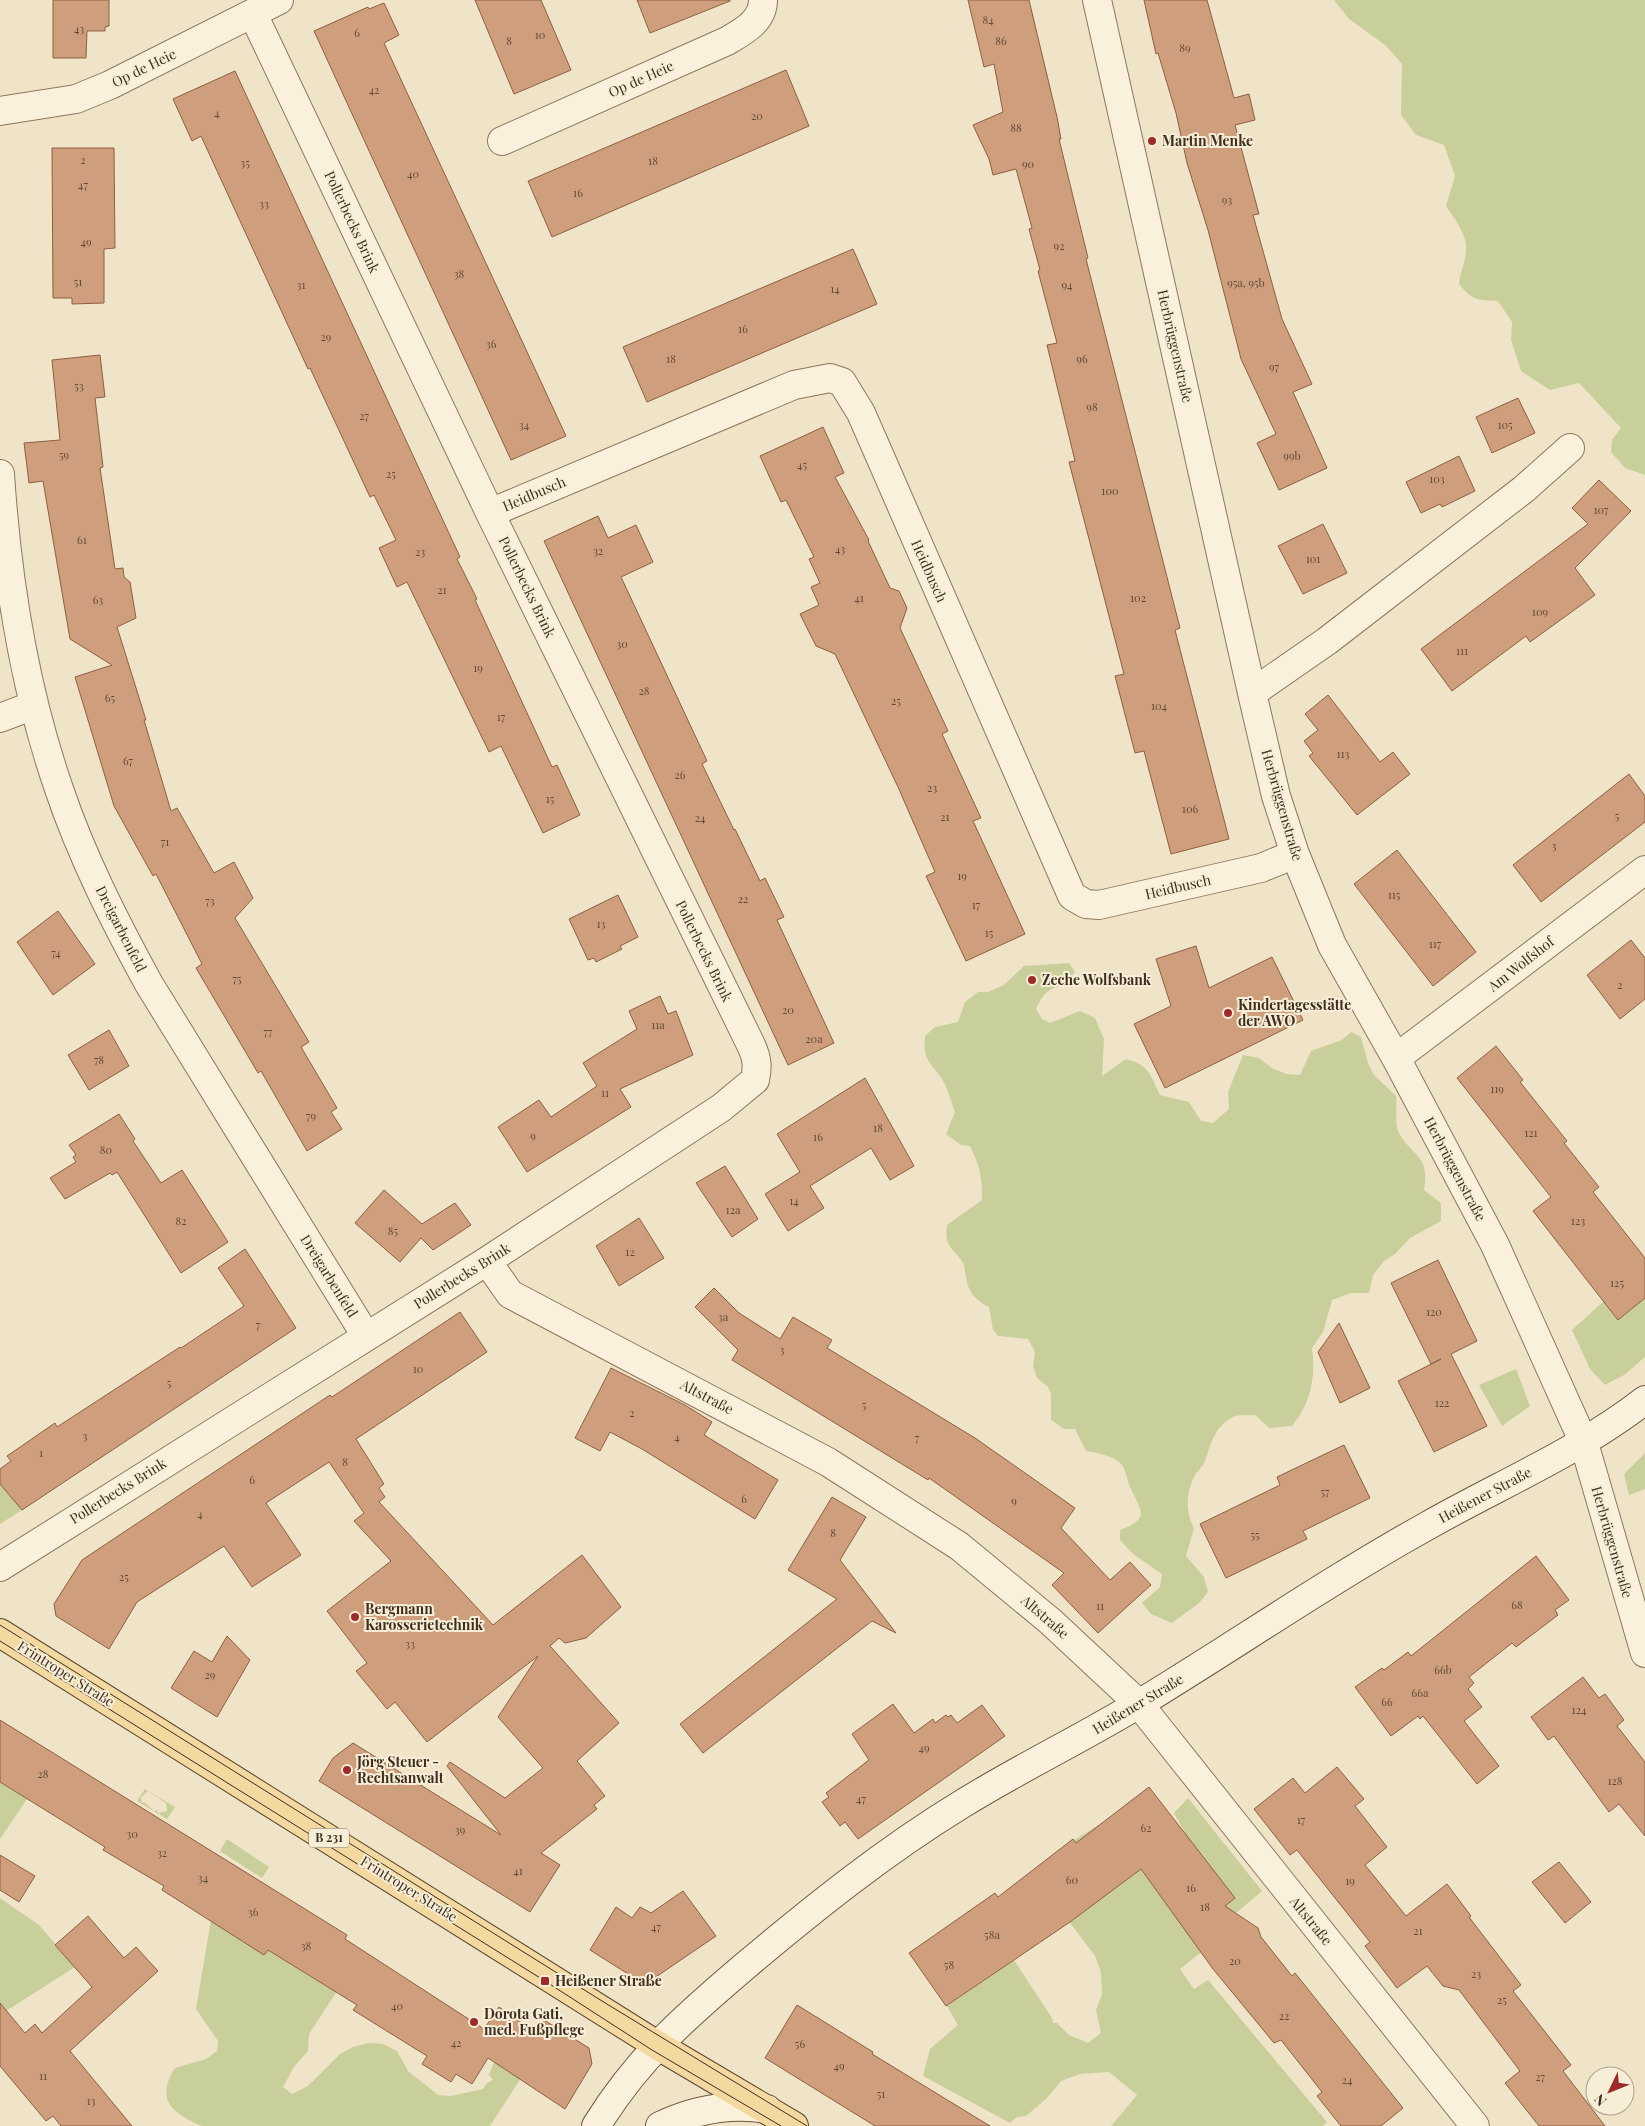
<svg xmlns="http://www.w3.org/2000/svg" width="1645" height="2126" viewBox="0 0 1645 2126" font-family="'Playfair Display',serif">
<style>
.green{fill:#c9cf9b;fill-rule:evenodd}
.building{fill:#cf9f7d;stroke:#8d5f41}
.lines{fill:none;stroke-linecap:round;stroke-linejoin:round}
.street-casing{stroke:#8d765c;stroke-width:30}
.secondary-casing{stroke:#6f573f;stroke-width:30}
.primary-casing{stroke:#5b4430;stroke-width:30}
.street{stroke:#faf1dc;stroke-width:28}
.secondary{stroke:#faf1dc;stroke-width:28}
.primary{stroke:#f3d9a0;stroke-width:28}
.tram{stroke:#3d2e20;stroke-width:1}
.poi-dot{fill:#9e2a2b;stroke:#f7eed8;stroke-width:2}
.labels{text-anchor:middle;stroke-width:4;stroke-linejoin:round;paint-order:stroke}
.number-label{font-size:11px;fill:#624a37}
.shield{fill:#f7eed8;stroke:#756857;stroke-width:1}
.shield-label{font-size:12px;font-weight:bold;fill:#3d2e20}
.street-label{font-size:14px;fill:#3d2e20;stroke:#f7eed8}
.poi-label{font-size:14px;font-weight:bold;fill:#3d2e20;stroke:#f7eed8;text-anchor:start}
</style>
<rect width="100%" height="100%" fill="#f0e4c8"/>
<path class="green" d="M1334 0H1645V475L1625 468 1611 452 1612 440 1621 428 1579 383 1550 390 1521 371 1511 340 1512 322 1498 301C1477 300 1473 301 1459 284 1460 272 1466 261 1466 249 1467 234 1454 218 1446 206L1455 176 1444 145 1416 135 1401 115 1402 64 1385 45 1349 19Z
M1069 963 1075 972 1064 985C1049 987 1042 995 1036 1009L1042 1019 1050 1023 1080 1011 1095 1018 1104 1039 1102 1076 1126 1059C1149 1065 1150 1074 1160 1095L1189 1102 1201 1121 1213 1123 1229 1109 1228 1092 1243 1055 1259 1058 1272 1068 1286 1074 1300 1075 1311 1051 1342 1040 1351 1032 1361 1037 1368 1063 1374 1075 1396 1096C1397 1105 1395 1125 1398 1131 1412 1158 1430 1153 1424 1190L1441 1203V1221L1410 1238 1395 1254 1384 1261 1373 1275 1369 1293H1351L1332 1300 1323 1332 1312 1348C1316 1377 1311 1403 1292 1426L1269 1428 1255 1415C1249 1416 1238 1414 1233 1417 1214 1427 1211 1444 1205 1461 1203 1467 1197 1471 1194 1477 1186 1494 1185 1512 1194 1528L1186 1556 1204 1577 1208 1592 1199 1603 1172 1623 1151 1614 1142 1603 1160 1587 1162 1574 1133 1554 1120 1540V1530C1151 1518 1141 1511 1130 1487 1126 1479 1127 1468 1119 1462 1110 1455 1097 1453 1086 1451L1075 1429H1064L1051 1420V1394L1048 1387 1037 1378 1033 1366 1035 1352 1028 1339 998 1336 993 1330 989 1307C977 1302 968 1292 966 1278 965 1273 965 1267 963 1263 953 1247 944 1248 947 1225L982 1200C983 1179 979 1164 970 1146L961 1145 946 1134 955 1112C951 1102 948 1088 942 1079 929 1060 923 1061 925 1036L935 1027 958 1022 965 1002 978 992H988L1004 985 1024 966Z
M1645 1298V1357L1624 1375 1605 1385 1590 1369 1572 1330 1604 1301 1618 1320Z
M1516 1369 1530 1406 1502 1426 1479 1385Z
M1645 1453V1489L1629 1495 1624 1474Z
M0 1484 22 1510 0 1524Z
M0 1782 27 1799 0 1839Z
M145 1789 175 1807 167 1819 137 1801ZM148 1791 166 1803 167 1811 158 1813 157 1810 154 1811 144 1802 142 1803 141 1797Z
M1188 1798 1262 1891 1208 1937 1206 1861 1203 1951 1180 1969 1194 1989 1208 1980 1327 2122 1323 2126H1111L1137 2095 1109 2072 1080 2074 1061 2081 1047 2098 1026 2116 1017 2117 1010 2123 923 2076 930 2049 958 2025 947 2006 1014 1960 1052 2018 1053 2023H1057L1069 2035 1088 2043 1101 2033 1096 2010 1102 1994 1101 1973 1095 1956 1031 1871 1071 1920V1842L1105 1821 1141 1870 1186 1835 1174 1813Z
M227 1839 269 1867 262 1878 220 1851Z
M0 1898 39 1925 75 1967 6 2011 0 2003Z
M211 1920 268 1950 319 1982 361 1954 309 2034 308 2051 294 2067 283 2087 292 2094 308 2086 340 2054 353 2047 369 2043 383 2044 397 2051 408 2071 438 2095 451 2096 483 2089 487 2083 493 2080 489 2075 496 2057 523 2075 490 2126H202C172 2113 155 2100 175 2068L206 2059 217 2051 218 2041 196 2009Z"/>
<path class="building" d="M53 0H109V26L105 27V31H87L86 58H53Z
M475 0H541L571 70 514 94Z
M637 0H730V1L650 33Z
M968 0H1029L1057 117 1061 139H1059L1088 258 1086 259 1180 628 1175 630 1229 839 1171 854 1144 751 1135 753 1115 676 1124 674 1069 462 1075 461 1047 345 1057 343 1038 271 1040 270 1029 229 1032 228 1016 169 993 175 989 159 973 125 1003 112 994 64 984 67Z
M1144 0H1207L1234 98 1249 94 1255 120 1235 125 1259 214 1253 215 1282 319 1312 384 1293 392 1327 468 1279 490 1257 443 1276 434 1241 359 1208 230 1187 163 1176 113 1158 53 1156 54Z
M384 3 399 35 384 43 566 436 511 460 314 31 368 7 369 9Z
M786 70 809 126 552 237 528 181Z
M235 71 460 557 457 559 477 599 475 600 552 767 557 765 580 815 543 833 501 746 489 752 407 582 397 587 379 548 396 540 374 495 370 497 310 368 308 369 201 136 192 141 173 99Z
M52 148H114L115 248 104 249V303L72 304V298H53Z
M853 249 877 304 647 402 623 347Z
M100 355 105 397 95 398 103 467 100 468 115 569 123 568 124 577 130 582 136 618 117 627 146 720H144L171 811 177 808 214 873 234 862 253 898 235 918 309 1042 301 1047 337 1108 331 1112 342 1129 307 1151 261 1071 258 1073 196 968 202 964 156 874 153 876 114 806 75 677 112 665 70 639 43 481 29 483 24 443 60 440 52 360Z
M1518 398 1535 433 1492 453 1476 417Z
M823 427 844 473 835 477 869 540 868 541 890 588 899 591 907 608 900 628 948 731 942 734 981 818 973 821 1025 934 966 961 926 876 935 872 898 787 835 654 816 646 800 614 819 605 811 587 820 583 809 559 814 557 786 500 781 502 760 456Z
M1459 456 1475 491 1442 507 1440 504 1421 513 1406 482Z
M1599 480 1631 511 1575 568 1595 595 1530 642 1526 636 1452 691 1421 649 1588 524 1572 508Z
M598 516 608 538 636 525 653 562 621 577 707 761 702 764 734 830 735 829 760 881 765 878 784 917 777 920 834 1043 788 1065 544 541Z
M1323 524 1347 573 1303 594 1278 546Z
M1328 695 1380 762 1393 752 1410 774 1357 815 1309 756 1313 753 1304 741 1318 730 1305 714Z
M1629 774 1645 796V822L1541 902 1513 865Z
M1397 850 1476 952 1433 986 1354 884Z
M618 895 638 937 620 946 622 949 596 962 594 958 588 960 569 919Z
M58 911 95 964 53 995 17 942Z
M1631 940 1645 958V999L1620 1019 1587 975Z
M1196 946 1209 988 1272 957 1303 1020 1165 1088 1134 1024 1171 1006 1156 959Z
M660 996 668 1014 676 1011 693 1055 620 1089 631 1107 527 1172 498 1127 539 1100 551 1117 597 1086 583 1063 637 1029 629 1011Z
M109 1030 129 1066 89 1090 68 1055Z
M1496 1046 1523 1080 1520 1082 1567 1141 1564 1143 1599 1187 1593 1192 1645 1258V1298L1618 1320 1533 1211 1551 1197 1457 1078Z
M865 1078 914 1166 890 1180 871 1148 810 1186 824 1208 788 1231 765 1194 800 1172 777 1134Z
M119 1114 135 1139 133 1141 161 1183 182 1170 228 1242 181 1273 117 1172 112 1175 110 1173 65 1199 50 1178 76 1162 73 1157 76 1155 69 1145Z
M725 1166 758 1219 732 1237 696 1183Z
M384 1190 422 1224 455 1203 471 1225 433 1250 421 1238 400 1262 355 1223Z
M639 1218 664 1258 619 1286 596 1246Z
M245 1249 296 1328 22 1510 0 1484V1469L11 1461 7 1456 55 1423 57 1427 180 1347 181 1348 244 1306 218 1268Z
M1438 1260 1477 1341 1451 1354 1487 1426 1434 1452 1398 1381 1441 1359 1431 1364 1391 1283Z
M714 1288 739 1313 780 1339 793 1317 832 1340 827 1348 975 1438 1075 1508 1061 1528 1110 1580 1130 1562 1151 1585 1098 1633 1052 1585 1064 1573 929 1478 928 1480 732 1360 738 1350 695 1307Z
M460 1312 487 1352 356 1439 384 1484 379 1488 385 1497 379 1502 493 1625 582 1555 621 1607 586 1638 565 1643 559 1638 550 1646 619 1723 577 1761 605 1796 594 1805 597 1809 541 1853 560 1865 530 1912 319 1781 333 1758 353 1743 501 1835 447 1766 450 1762 505 1798 543 1768 498 1717 538 1656 427 1742 395 1702 387 1709 356 1671 367 1663 327 1611 391 1561 354 1521 364 1513 329 1462 266 1503 301 1555 252 1587 224 1546 137 1602 109 1649 56 1616 54 1604 82 1560 330 1395 332 1397Z
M1339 1323 1370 1388 1340 1403 1318 1352Z
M611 1368 685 1405 712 1422 704 1435 778 1480 755 1519 642 1449 610 1432 600 1451 575 1438Z
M1344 1445 1370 1498 1303 1531 1307 1539 1226 1578 1200 1524 1280 1485 1277 1477Z
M832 1497 866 1517 840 1560 896 1633 872 1621 703 1753 680 1724 837 1599 788 1570Z
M1536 1556 1569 1600 1555 1610 1558 1615 1516 1647 1512 1643 1469 1677 1474 1683 1468 1689 1482 1707 1464 1721 1499 1766 1477 1784 1423 1716 1420 1719 1418 1716 1391 1736 1355 1687 1382 1668 1384 1670 1408 1652 1411 1656Z
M227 1636 250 1660 217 1717 171 1688 194 1651 212 1662Z
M1583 1677 1599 1698 1605 1694 1624 1720 1617 1726 1645 1762V1836L1619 1804 1609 1812 1554 1736 1548 1740 1531 1717Z
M893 1704 914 1733 933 1719 935 1723 946 1715 948 1717 951 1715 957 1723 982 1705 1005 1736 858 1839 845 1822 840 1826 822 1802 829 1797 826 1793 869 1760 852 1734Z
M0 1720 347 1935 345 1939 484 2029 499 2007 536 2033 544 2020 589 2048 592 2064 565 2109 488 2058 472 2084 456 2074 451 2082 422 2064 427 2056 353 2010 357 2005 268 1950 264 1955 162 1890 164 1886 103 1850 105 1847 0 1782Z
M1337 1767 1364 1799 1355 1806 1387 1847 1365 1865 1406 1916 1447 1884 1471 1916 1469 1917 1521 1985 1513 1991 1571 2065 1563 2071 1605 2126H1539L1505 2083 1520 2071 1459 1990 1443 1986 1427 1966 1397 1988 1365 1946 1370 1942 1297 1850 1290 1855 1254 1809 1293 1778 1305 1793Z
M1149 1787 1235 1898 1225 1906 1258 1928 1261 1937 1292 1976 1295 1973 1403 2108 1381 2126H1341L1317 2096 1322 2092 1281 2040 1274 2043 1213 1969 1141 1869 1070 1922 946 2006 909 1953 995 1893 998 1897 1073 1839 1076 1843Z
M0 1855 35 1876 19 1902 0 1890Z
M1559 1862 1591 1902 1565 1923 1532 1882Z
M683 1891 716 1936 650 1981 636 1979 590 1950 616 1907 632 1918 640 1907 651 1913Z
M88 1916 124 1958 136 1947 158 1971 70 2051 132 2126H61L53 2116 46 2121 0 2066V2003L25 2033 35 2024 42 2033 92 1987 55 1945Z
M797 2005 873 2052 872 2054 990 2126H875L765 2058Z"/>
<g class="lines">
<g class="street-casing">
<path id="street" d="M1097 0 1252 693 1276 796 1295 854 1332 945 1396 1058 1495 1245 1584 1443 1645 1653
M0 111 76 99 110 85 279 0
M502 141 727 41C744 31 763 21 763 0
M0 474C7 580 24 688 59 789 82 857 115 922 149 984L366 1336
M490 513 794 385 830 378 842 382 861 413 1072 896 1086 904 1099 905 1261 868 1295 854
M1252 693 1327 641 1524 489 1570 448
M0 718 34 705
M1396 1058 1645 870
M487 1261 510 1294 828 1462 959 1546 1050 1621 1139 1704 1475 2126
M0 1567 487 1261 721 1108 755 1080C758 1066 757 1058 751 1045L490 513 253 14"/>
</g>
<g class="secondary-casing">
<path id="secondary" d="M596 2126C638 2058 685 2017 745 1966 814 1908 885 1851 962 1804 1020 1768 1083 1738 1142 1702 1237 1644 1330 1580 1427 1526 1501 1484 1578 1452 1645 1400
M660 2126C694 2110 730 2103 767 2109"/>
</g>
<g class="primary-casing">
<path id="primary" d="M0 1633 657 2045 794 2126"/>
</g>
<use href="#street" class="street"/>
<use href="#secondary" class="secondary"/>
<use href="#primary" class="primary"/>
<path class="tram" d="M0 1625 602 2001 807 2126
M0 1641 545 1981 652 2050 781 2126"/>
</g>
<g class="poi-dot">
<circle cx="1152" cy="141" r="5"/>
<circle cx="1032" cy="980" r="5"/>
<circle cx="1228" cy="1013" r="5"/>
<circle cx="355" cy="1617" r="5"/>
<circle cx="347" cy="1770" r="5"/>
<rect x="540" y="1976" width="10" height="10" rx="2.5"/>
<circle cx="474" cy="2022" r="5"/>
</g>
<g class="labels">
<g class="number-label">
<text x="988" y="24">84</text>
<text x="79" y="33">43</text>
<text x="357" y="37">6</text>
<text x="540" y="39">10</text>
<text x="509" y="45">8</text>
<text x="1001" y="45">86</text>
<text x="1185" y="52">89</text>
<text x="374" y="94">42</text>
<text x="217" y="117">4</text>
<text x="757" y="120">20</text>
<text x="1016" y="132">88</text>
<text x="83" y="164">2</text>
<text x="653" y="165">18</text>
<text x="245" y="167">35</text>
<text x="1028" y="168">90</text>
<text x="413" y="178">40</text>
<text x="83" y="189">47</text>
<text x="578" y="197">16</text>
<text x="1227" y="204">93</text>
<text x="264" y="208">33</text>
<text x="86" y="246">49</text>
<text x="1059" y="250">92</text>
<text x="459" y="278">38</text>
<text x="78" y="286">51</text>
<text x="1246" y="287">95a, 95b</text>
<text x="301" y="289">31</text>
<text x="1067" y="289">94</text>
<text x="835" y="293">14</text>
<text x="743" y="333">16</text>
<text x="326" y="341">29</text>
<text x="491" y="348">36</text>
<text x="671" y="363">18</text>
<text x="1082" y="363">96</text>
<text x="1274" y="371">97</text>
<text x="79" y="390">53</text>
<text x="1092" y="411">98</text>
<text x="364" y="420">27</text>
<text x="524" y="429">34</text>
<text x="1505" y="429">105</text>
<text x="64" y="459">59</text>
<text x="1292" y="460">99b</text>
<text x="802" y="469">45</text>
<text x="391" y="478">25</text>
<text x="1437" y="483">103</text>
<text x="1110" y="495">100</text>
<text x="1601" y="514">107</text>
<text x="82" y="544">61</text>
<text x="840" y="553">43</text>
<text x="598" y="555">32</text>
<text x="420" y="556">23</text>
<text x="1313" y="563">101</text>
<text x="442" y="594">21</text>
<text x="859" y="602">41</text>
<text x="1138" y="602">102</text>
<text x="98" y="604">63</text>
<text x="1540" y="616">109</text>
<text x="622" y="648">30</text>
<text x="1462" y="655">111</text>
<text x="478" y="672">19</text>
<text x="644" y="695">28</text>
<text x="110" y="702">65</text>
<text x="896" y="705">25</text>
<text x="1159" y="710">104</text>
<text x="501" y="721">17</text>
<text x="1343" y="758">113</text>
<text x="128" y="765">67</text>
<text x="680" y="779">26</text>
<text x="932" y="792">23</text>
<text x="550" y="803">15</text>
<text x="1190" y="813">106</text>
<text x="1617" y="820">5</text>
<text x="945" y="821">21</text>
<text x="700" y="822">24</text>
<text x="165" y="846">71</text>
<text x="1554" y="850">3</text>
<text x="962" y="880">19</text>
<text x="1394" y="899">115</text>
<text x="743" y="903">22</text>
<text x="210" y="905">73</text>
<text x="976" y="909">17</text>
<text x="601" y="928">13</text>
<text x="989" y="937">15</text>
<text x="1435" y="948">117</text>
<text x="56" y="957">74</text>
<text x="237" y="983">75</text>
<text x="1620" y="989">2</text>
<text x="788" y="1014">20</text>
<text x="658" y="1029">11a</text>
<text x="268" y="1036">77</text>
<text x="814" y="1043">20a</text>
<text x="99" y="1064">78</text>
<text x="1497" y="1093">119</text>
<text x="605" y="1097">11</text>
<text x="311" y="1120">79</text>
<text x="878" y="1132">18</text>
<text x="1531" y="1137">121</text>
<text x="533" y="1140">9</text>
<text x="818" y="1141">16</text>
<text x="106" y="1154">80</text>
<text x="794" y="1205">14</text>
<text x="733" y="1214">12a</text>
<text x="181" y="1225">82</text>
<text x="1578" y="1225">123</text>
<text x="393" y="1235">85</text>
<text x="630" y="1256">12</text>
<text x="1617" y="1287">125</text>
<text x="1434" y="1316">120</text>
<text x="723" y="1321">3a</text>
<text x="258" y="1329">7</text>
<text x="782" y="1354">3</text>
<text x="418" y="1373">10</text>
<text x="169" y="1387">5</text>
<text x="1442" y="1407">122</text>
<text x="864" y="1409">5</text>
<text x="632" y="1417">2</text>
<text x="85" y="1440">3</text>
<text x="677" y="1441">4</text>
<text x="917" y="1442">7</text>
<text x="41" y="1457">1</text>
<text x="345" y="1466">8</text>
<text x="252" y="1484">6</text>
<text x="1325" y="1496">57</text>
<text x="744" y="1503">6</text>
<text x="1014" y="1505">9</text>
<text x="200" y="1518">4</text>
<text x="833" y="1537">8</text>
<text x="1255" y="1539">55</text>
<text x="124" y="1581">25</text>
<text x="1517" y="1609">68</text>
<text x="1100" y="1610">11</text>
<text x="410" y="1648">33</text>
<text x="1443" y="1674">66b</text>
<text x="210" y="1679">29</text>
<text x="1420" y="1697">66a</text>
<text x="1387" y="1706">66</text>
<text x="1579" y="1714">124</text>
<text x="924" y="1752">49</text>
<text x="43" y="1778">28</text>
<text x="1615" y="1785">128</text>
<text x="861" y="1803">47</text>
<text x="1301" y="1824">17</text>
<text x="1146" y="1832">62</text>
<text x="460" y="1834">39</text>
<text x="132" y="1838">30</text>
<text x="162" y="1857">32</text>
<text x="518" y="1875">41</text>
<text x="203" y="1882">34</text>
<text x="1072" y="1884">60</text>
<text x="1350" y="1885">19</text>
<text x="1191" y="1892">16</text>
<text x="1205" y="1911">18</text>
<text x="253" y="1916">36</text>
<text x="656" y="1931">47</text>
<text x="1418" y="1935">21</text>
<text x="992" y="1939">58a</text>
<text x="306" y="1950">38</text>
<text x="1235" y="1965">20</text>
<text x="949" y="1969">58</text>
<text x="1476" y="1978">23</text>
<text x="1502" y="2004">25</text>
<text x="397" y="2010">40</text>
<text x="1284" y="2020">22</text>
<text x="456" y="2047">42</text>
<text x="800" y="2048">56</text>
<text x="839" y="2070">49</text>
<text x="43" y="2080">11</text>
<text x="1540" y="2081">27</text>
<text x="1347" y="2084">24</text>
<text x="881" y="2098">51</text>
<text x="91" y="2105">13</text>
</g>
<rect class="shield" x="309" y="1828.5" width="40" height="19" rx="4"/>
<g class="shield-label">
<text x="329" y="1842">B 231</text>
</g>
<g class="street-label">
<text transform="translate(144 68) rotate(-26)" y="5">Op de Heie</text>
<text transform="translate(641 79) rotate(-24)" y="5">Op de Heie</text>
<text transform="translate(352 222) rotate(65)" y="5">Pollerbecks Brink</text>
<text transform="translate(1175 346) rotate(77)" y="5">Herbrüggenstraße</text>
<text transform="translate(534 494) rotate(-23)" y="5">Heidbusch</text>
<text transform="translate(929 571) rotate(66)" y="5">Heidbusch</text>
<text transform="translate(527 587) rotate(64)" y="5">Pollerbecks Brink</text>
<text transform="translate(1282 805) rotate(74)" y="5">Herbrüggenstraße</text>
<text transform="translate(1178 887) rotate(-13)" y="5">Heidbusch</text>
<text transform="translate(121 929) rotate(63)" y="5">Dreigarbenfeld</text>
<text transform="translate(704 951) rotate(64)" y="5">Pollerbecks Brink</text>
<text transform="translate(1521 964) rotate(-38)" y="5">Am Wolfshof</text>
<text transform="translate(1455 1169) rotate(62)" y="5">Herbrüggenstraße</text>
<text transform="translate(329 1276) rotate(58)" y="5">Dreigarbenfeld</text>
<text transform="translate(462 1276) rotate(-32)" y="5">Pollerbecks Brink</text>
<text transform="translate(707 1397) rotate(28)" y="5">Altstraße</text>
<text transform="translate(118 1491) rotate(-32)" y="5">Pollerbecks Brink</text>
<text transform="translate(1485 1495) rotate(-28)" y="5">Heißener Straße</text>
<text transform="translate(1612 1542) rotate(74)" y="5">Herbrüggenstraße</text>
<text transform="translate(1045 1617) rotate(41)" y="5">Altstraße</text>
<text transform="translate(66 1674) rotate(32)" y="5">Frintroper Straße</text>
<text transform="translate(1138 1704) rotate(-31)" y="5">Heißener Straße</text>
<text transform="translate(409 1889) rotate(32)" y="5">Frintroper Straße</text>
<text transform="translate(1311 1921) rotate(51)" y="5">Altstraße</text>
</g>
<g class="poi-label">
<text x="1162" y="146">Martin Menke</text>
<text x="1042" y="985">Zeche Wolfsbank</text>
<text x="1238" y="1010">Kindertagesstätte<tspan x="1238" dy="16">der AWO</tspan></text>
<text x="365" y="1614">Bergmann<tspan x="365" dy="16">Karosserietechnik</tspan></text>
<text x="357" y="1767">Jörg Steuer -<tspan x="357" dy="16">Rechtsanwalt</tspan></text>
<text x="555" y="1986">Heißener Straße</text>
<text x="484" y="2019">Dorota Gati,<tspan x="484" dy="16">med. Fußpflege</tspan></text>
</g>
</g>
<g transform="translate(1610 2091) rotate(227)"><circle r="24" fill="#f7eed8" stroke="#ada18e"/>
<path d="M0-4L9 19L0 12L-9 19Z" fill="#9e2a2b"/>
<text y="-8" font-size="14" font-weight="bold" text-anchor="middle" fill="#3d2e20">N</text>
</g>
</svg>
